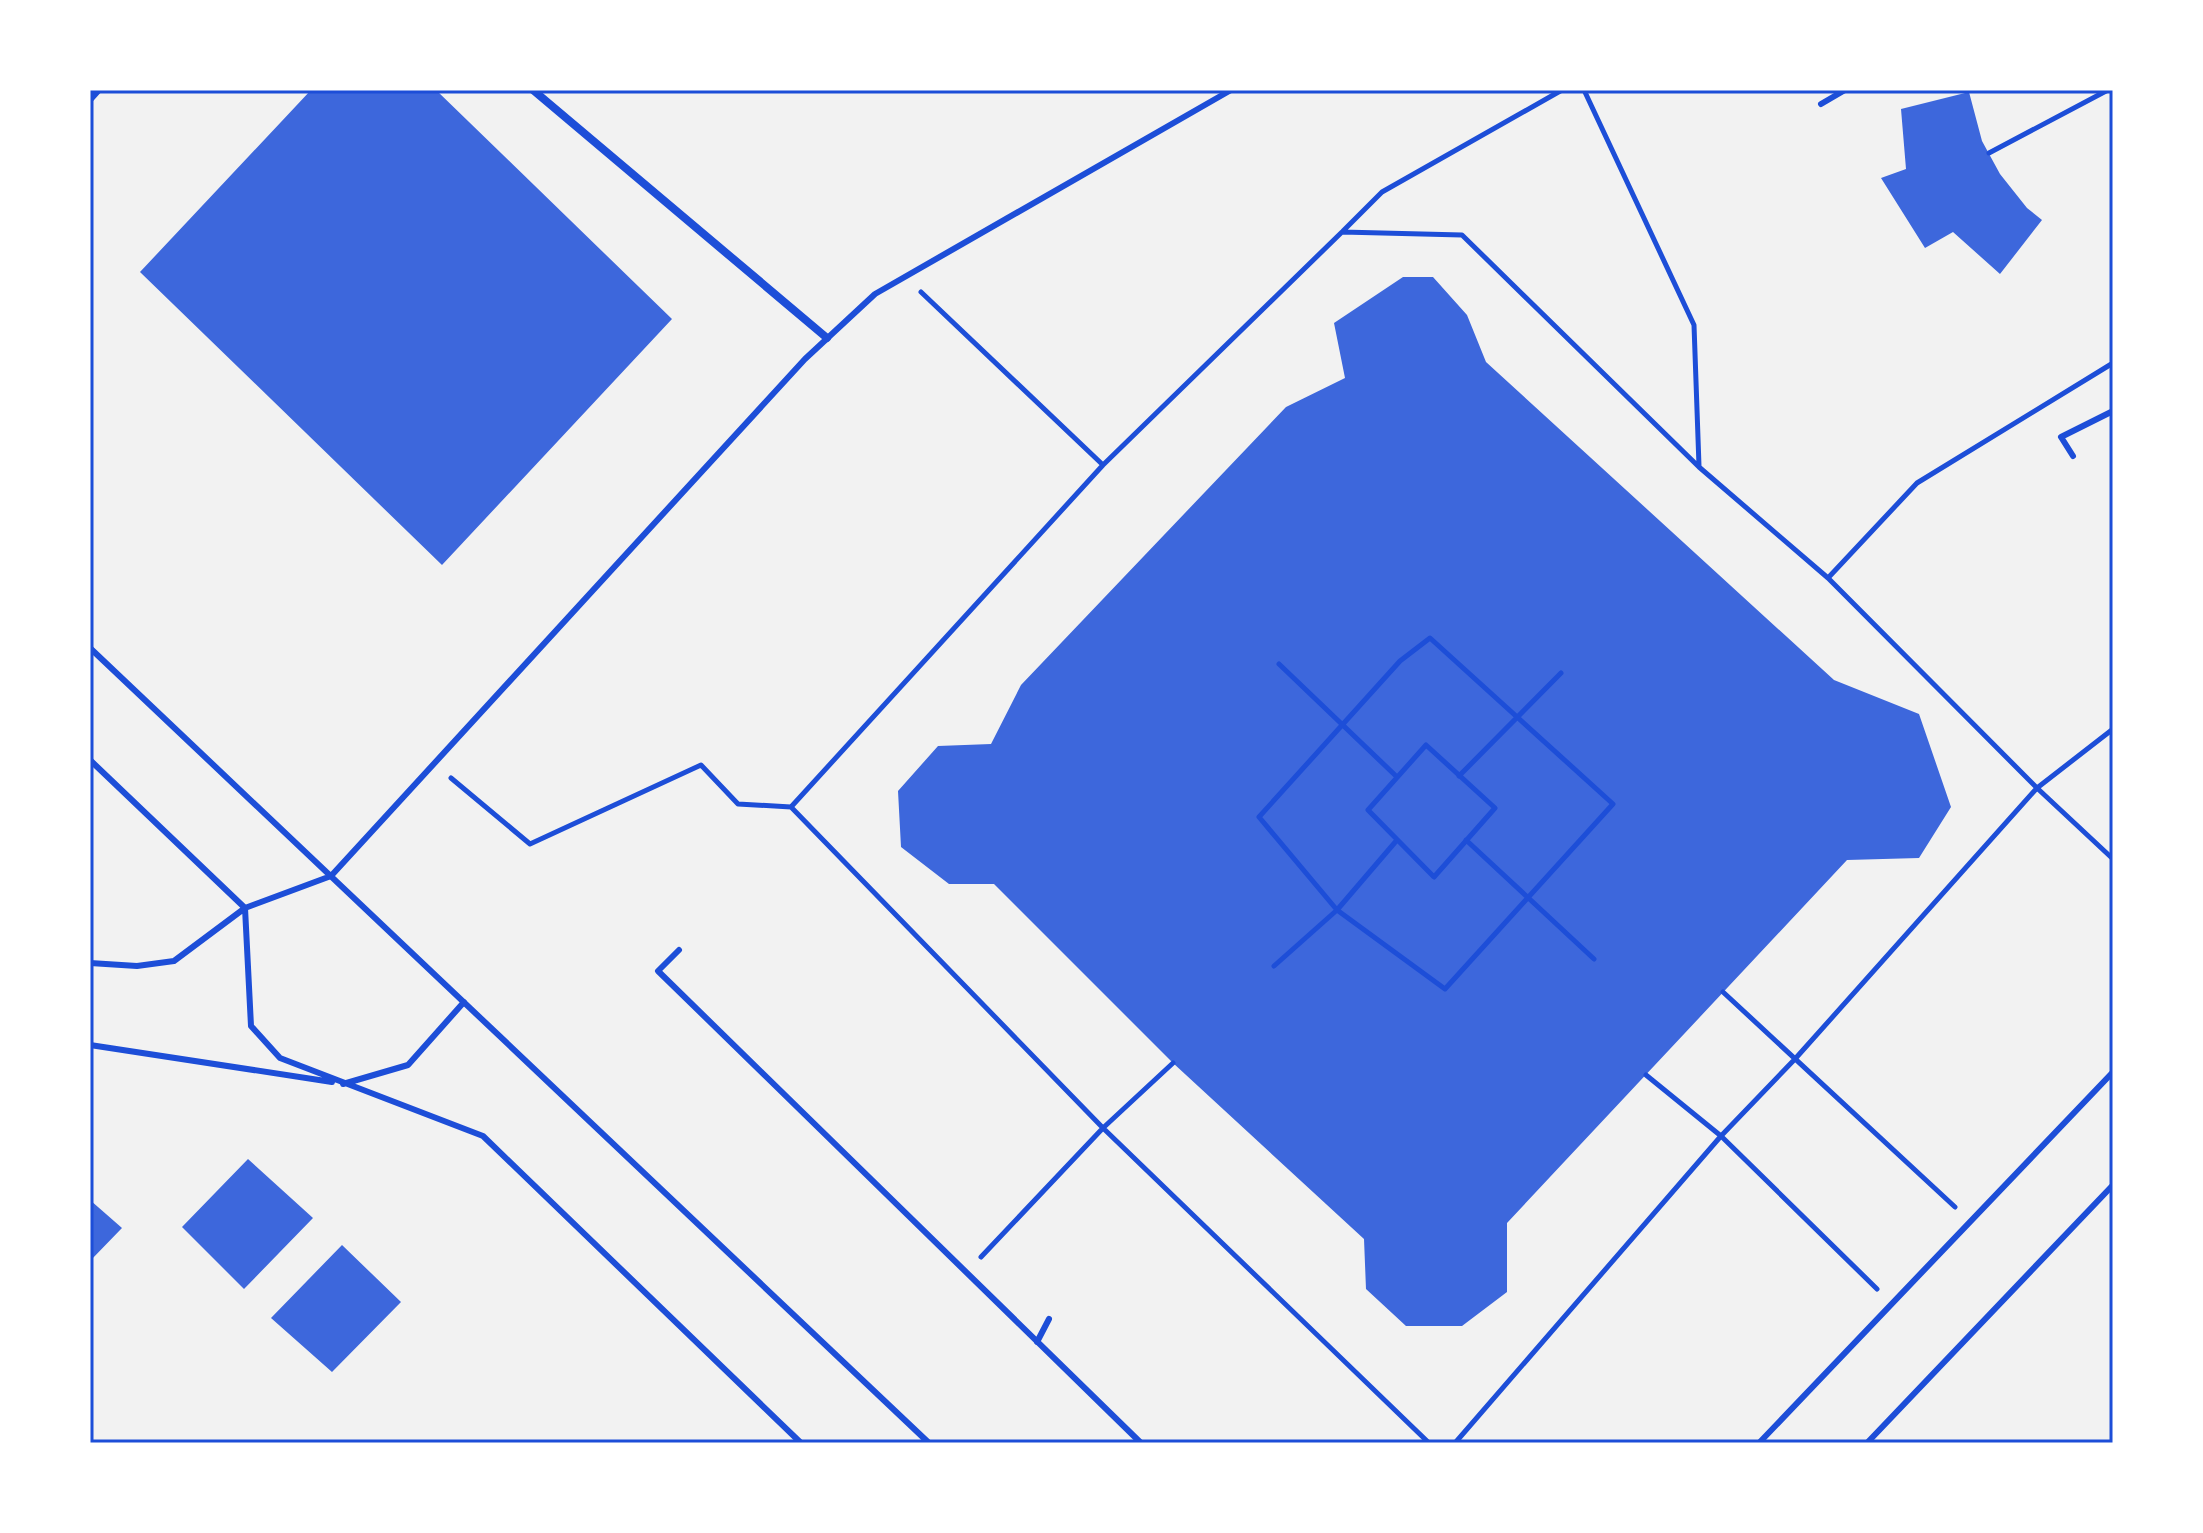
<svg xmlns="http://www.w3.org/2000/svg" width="2203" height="1533" viewBox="0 0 2203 1533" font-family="'Times New Roman',serif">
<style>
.building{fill:#3d67dc}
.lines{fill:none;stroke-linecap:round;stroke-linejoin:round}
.path{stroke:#1d4ed8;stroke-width:5}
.service{stroke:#1d4ed8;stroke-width:6}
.minor{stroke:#1d4ed8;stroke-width:8}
.neatline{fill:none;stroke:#1d4ed8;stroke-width:3}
</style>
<rect width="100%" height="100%" fill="#f2f2f2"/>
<path class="building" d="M311 90H436L672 319 442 565 140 272Z
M1969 92 1982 141 2000 174 2027 208 2042 220 2000 274 1953 232 1925 248 1881 178 1906 169 1901 109Z
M1403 277H1433L1467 315 1486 362 1834 680 1919 714 1951 807 1919 858 1847 860 1507 1223V1292L1462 1326H1406L1366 1289 1364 1239 1173 1063 994 884H949L901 847 898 791 938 746 991 744 1021 685 1286 407 1345 378 1334 323Z
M248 1159 313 1218 244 1289 182 1227Z
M90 1200 122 1228 90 1261Z
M342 1245 401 1302 332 1372 271 1318Z"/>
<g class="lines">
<path class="path" d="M1584 90 1694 325 1699 466
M1989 153 2108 90
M1343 231 1382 192 1562 90
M921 292 1103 465
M1828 578 1917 483 2113 363
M1430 638 1613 804 1445 989 1337 910 1259 817 1400 661Z
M1279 664 1397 777
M1426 745 1495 808 1434 877 1368 810Z
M1459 776 1561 673
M451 778 530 844 701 765 738 804 791 807
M1466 840 1594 959
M1274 966 1337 910 1397 840
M1723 992 1955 1207
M1646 1075 1721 1136 1877 1289
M981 1257 1103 1128 1173 1063
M1429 1443 1103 1128 791 807 1103 465 1342 232 1462 235 1699 467 1828 578 2037 788 2113 859
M1455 1443 1721 1136 1795 1059 2037 788 2113 729"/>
<path class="service" d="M90 100 99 90
M1821 104 1845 90
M2073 456 2061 437 2113 411
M90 648 929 1443
M90 760 245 908 251 1026 280 1058 483 1136 801 1443
M679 950 658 971 1141 1443
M90 963 137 966 174 961 245 908 331 876 805 359 875 294 1231 90
M90 1045 332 1082
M343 1084 408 1065 464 1002
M1037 1342 1049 1319
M1759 1443 2113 1072
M1867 1443 2113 1185"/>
<path class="minor" d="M533 90 827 338"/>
</g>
<rect width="2203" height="1533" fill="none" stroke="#ffffff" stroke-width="184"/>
<rect x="92" y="92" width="2019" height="1349" class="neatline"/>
</svg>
